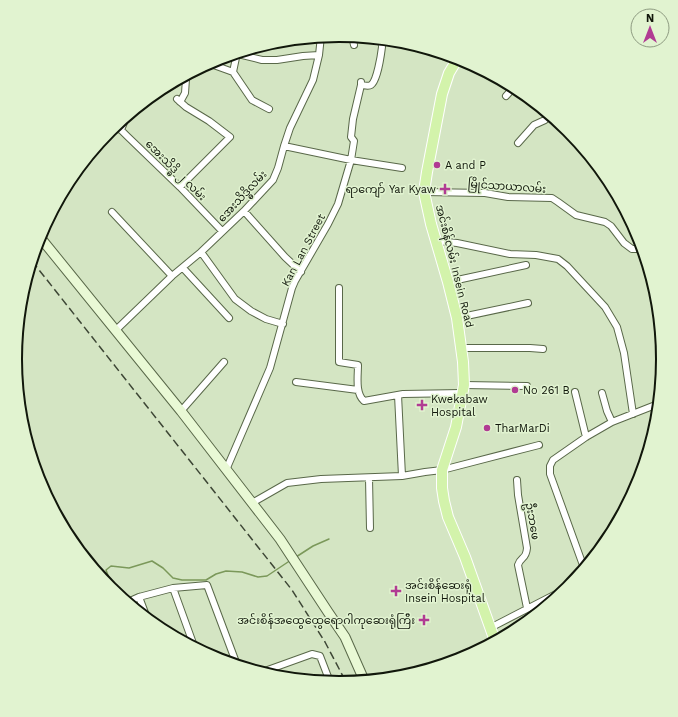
<svg xmlns="http://www.w3.org/2000/svg" width="678" height="717" viewBox="0 0 678 717" font-family="'Work Sans','Noto Sans Myanmar',sans-serif">
<style>
.lines{fill:none;stroke-linecap:round;stroke-linejoin:round}
.stream{stroke:#7b985a;stroke-width:1.5}
.minor-casing{stroke:#596849;stroke-width:8}
.secondary-casing{stroke:#596849;stroke-width:11}
.primary-casing{stroke:#fff;stroke-width:12}
.minor{stroke:#fff;stroke-width:6}
.secondary{stroke:#e9f9d5;stroke-width:9}
.primary{stroke:#d3f3ab;stroke-width:10}
.rail{stroke:#3d4635;stroke-width:1.5;stroke-dasharray:8 4;stroke-linecap:butt}
.poi-dot{fill:#b13b93;stroke:#e1f3d0;stroke-width:1.5}
.labels{text-anchor:middle;stroke-width:3;stroke-linejoin:round;paint-order:stroke}
.poi-label{font-size:11px;fill:#11170b;stroke:#e1f3d0;text-anchor:start}
.street-label{font-size:11px;fill:#11170b;stroke:#e1f3d0}
.rim{fill:none;stroke:#11170b;stroke-width:2}
</style>
<rect width="100%" height="100%" fill="#d4e5c3"/>
<g class="lines">
<path class="stream" d="M296 557 313 546 329 539
M110 587 112 586 106 570 111 566 129 568 152 561 163 568 173 578 182 580H206L216 574 226 571 242 572 258 577 267 576 291 560"/>
<g class="minor-casing">
<path id="minor" d="M352 36 354 45
M234 53 262 60H277L303 56 319 55
M208 63 233 72 252 100 269 109
M233 72 237 53
M361 85C364 85 368 87 371 85 377 81 381 55 382 47 382 42 380 41 375 40
M506 96 514 87
M177 99 186 107 209 121 230 137 180 187
M180 102 185 93 186 79
M113 127 121 130 127 136 180 187 222 231
M121 130 127 115
M518 143 534 125 545 120 549 114
M284 146 351 160 402 168
M424 192 485 193 508 197 552 198 558 202 576 215 605 222 611 226 624 243 632 249H643
M244 211 285 257 301 272
M112 212 172 276
M437 241 457 243 510 254 536 255 558 259 567 266 605 307 617 327 624 353 633 414
M201 252 235 299 251 311 266 319 283 324
M183 268 229 318
M448 282 526 265
M339 288V362L358 365C358 376 355 393 364 401L403 394 462 393
M457 318 528 303
M116 330 172 276 201 252 244 211 273 180 278 168 284 146 290 128 313 80 319 55 321 36
M461 348H530L543 349
M296 382 358 390
M464 385 527 386
M575 392 586 437
M602 393 607 411 612 422
M398 395 402 476
M181 411 224 362
M226 470 270 368 292 288 295 281 328 224 338 204 351 160 354 141 351 137 353 119 361 85V82
M369 478 370 528
M517 480 518 495 527 548C526 560 521 556 518 565L527 608
M252 503 287 483 321 479 402 476 425 472 442 470 539 445
M584 568 550 474V466L553 460 586 437 612 422 658 404
M173 588 194 646
M139 597 147 618
M128 602 139 597 173 588 207 585 237 665
M490 628 556 594 570 585
M262 672 312 654 320 656 330 682"/>
</g>
<g class="secondary-casing">
<path id="secondary" d="M39 236 181 411 280 539 328 612 345 637 364 680"/>
</g>
<g class="primary-casing">
<path id="primary" d="M458 58 449 73 442 94 427 172 424 192 431 224 448 282 457 318 463 362 464 385 456 427 442 470V488L444 501 448 517 465 557 495 641"/>
</g>
<use href="#minor" class="minor"/>
<use href="#secondary" class="secondary"/>
<use href="#primary" class="primary"/>
<path class="rail" d="M32 261 292 590 325 642 346 682"/>
</g>
<g class="poi-dot">
<circle cx="437" cy="165" r="4"/>
<path d="M443 183h4v4h4v4h-4v4h-4v-4h-4v-4h4z"/>
<circle cx="515" cy="390" r="4"/>
<path d="M420 399h4v4h4v4h-4v4h-4v-4h-4v-4h4z"/>
<circle cx="487" cy="428" r="4"/>
<path d="M394 585h4v4h4v4h-4v4h-4v-4h-4v-4h4z"/>
<path d="M422 614h4v4h4v4h-4v4h-4v-4h-4v-4h4z"/>
</g>
<g class="labels">
<g class="poi-label">
<text x="445" y="169">A and P</text>
<text x="436" y="193" text-anchor="end">ရာကျော် Yar Kyaw</text>
<text x="523" y="394">No 261 B</text>
<text x="431" y="403">Kwekabaw<tspan x="431" dy="13">Hospital</tspan></text>
<text x="495" y="432">TharMarDi</text>
<text x="405" y="589">အင်းစိန်ဆေးရုံ<tspan x="405" dy="13">Insein Hospital</tspan></text>
<text x="415" y="624" text-anchor="end">အင်းစိန်အထွေထွေရောဂါကုဆေးရုံကြီး</text>
</g>
<g class="street-label">
<text transform="translate(176 170) rotate(45)" y="4">အေးသိဒ္ဓိ ၂ လမ်း</text>
<text transform="translate(507 186) rotate(4)" y="4">မြိုင်သာယာလမ်း</text>
<text transform="translate(242 196) rotate(-47)" y="4">အေးသိဒ္ဓိလမ်း</text>
<text transform="translate(303 250) rotate(-62)" y="4">Kan Lan Street</text>
<text transform="translate(455 266) rotate(76)" y="4">အင်းစိန်လမ်း Insein Road</text>
<text transform="translate(533 521) rotate(80)" y="4">ဦးဘဖေ</text>
</g>
</g>
<path d="M0 0H678V717H0ZM22 359a317 317 0 1 1 634 0a317 317 0 1 1-634 0Z" fill="#e1f3d0" fill-rule="evenodd"/>
<path class="rim" d="M22 359a317 317 0 1 1 634 0a317 317 0 1 1-634 0Z"/>
<g transform="translate(650 28)"><circle r="19" fill="#e1f3d0" stroke="#8e9b81"/>
<path d="M0-3L7 15L0 10L-7 15Z" fill="#b13b93"/>
<text y="-6" font-size="11" font-weight="bold" text-anchor="middle" fill="#11170b">N</text>
</g>
</svg>
